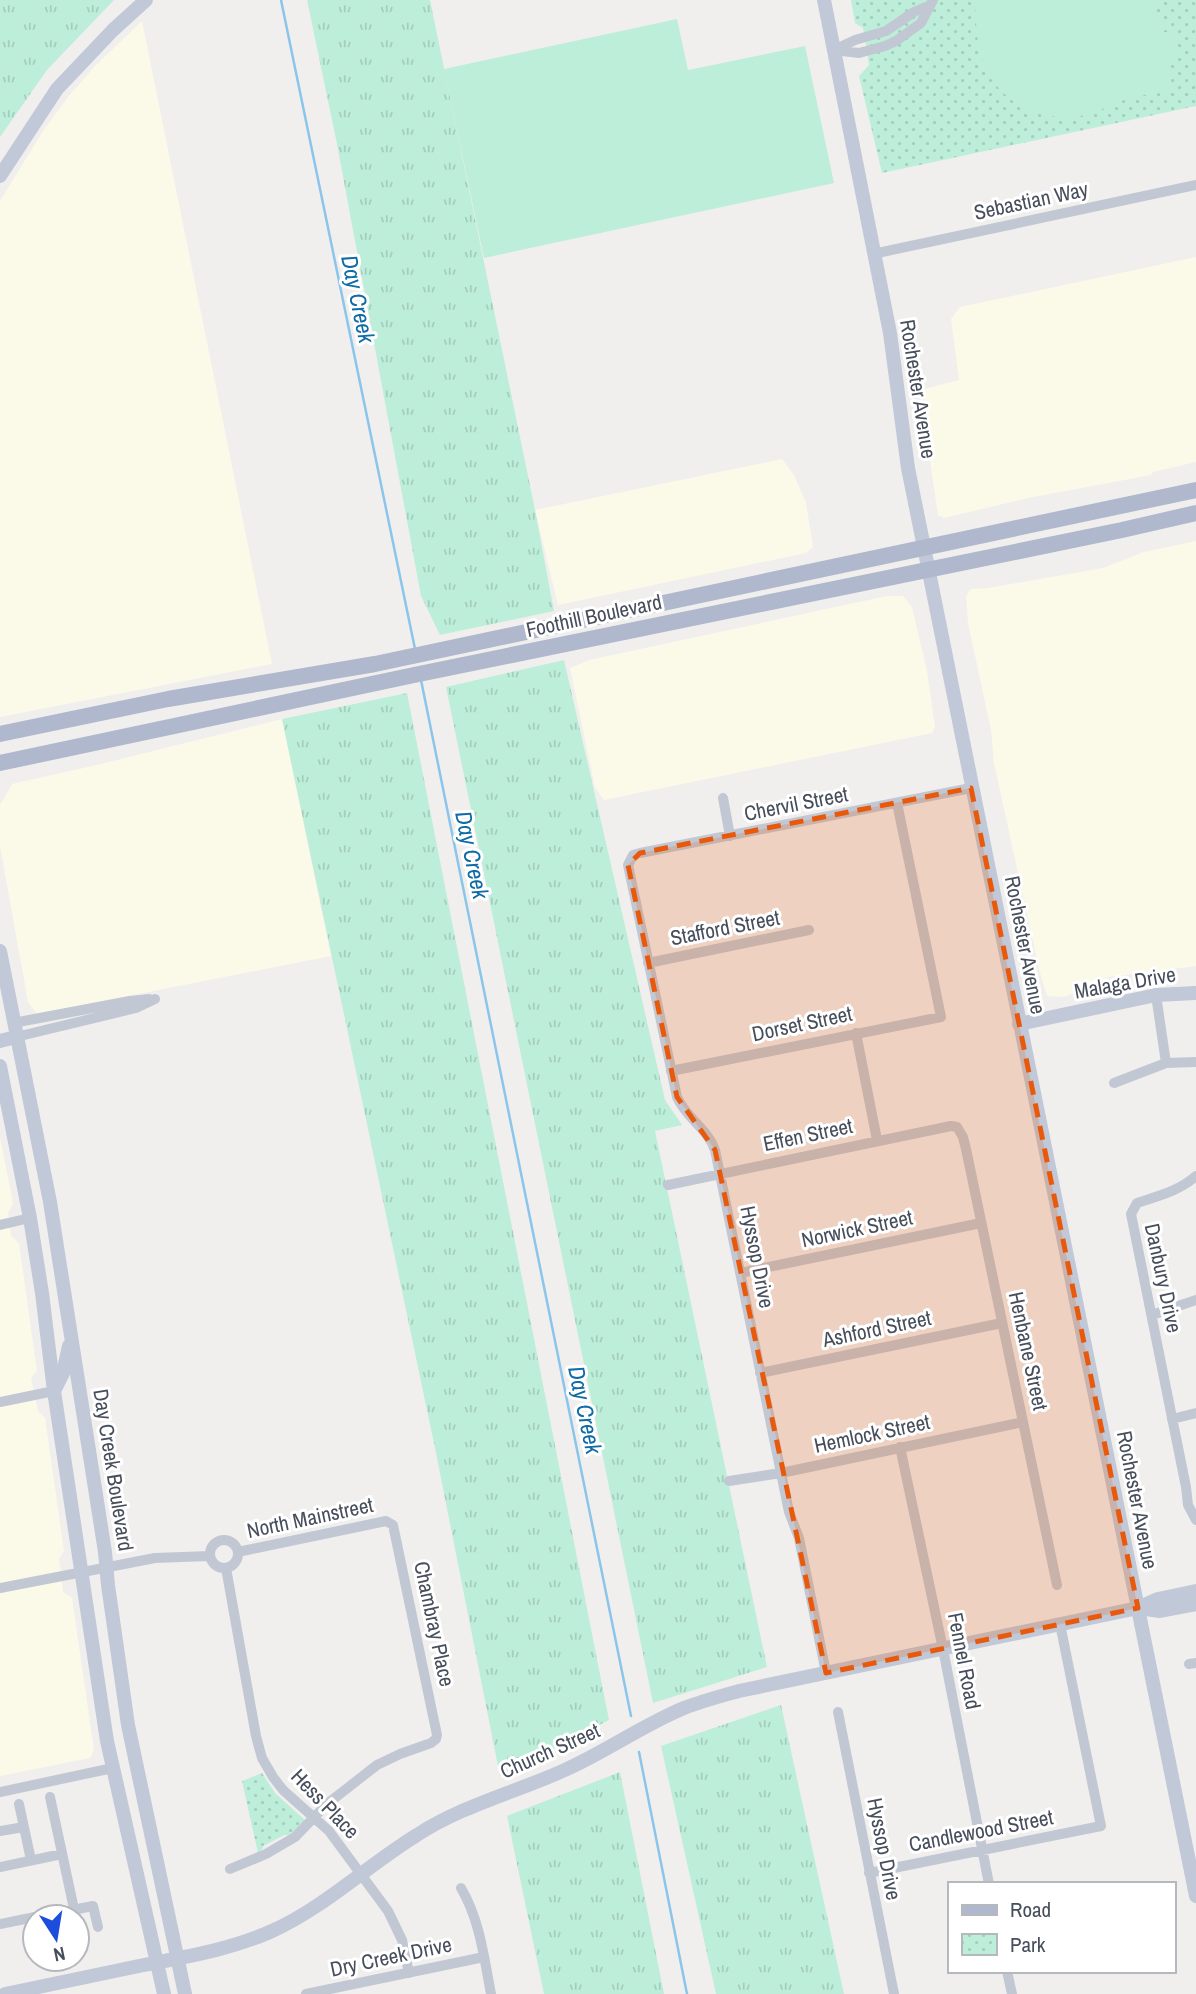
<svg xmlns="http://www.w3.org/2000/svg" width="1196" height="1994" viewBox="0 0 1196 1994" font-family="'Archivo Narrow',sans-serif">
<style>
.commercial{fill:#fbf9e8}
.grass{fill:url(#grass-tufts)}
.park{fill:url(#park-dots)}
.pitch{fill:#bdeed9}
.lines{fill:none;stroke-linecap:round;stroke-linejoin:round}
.stream{stroke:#8bc5ea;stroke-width:2.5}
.street{stroke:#c2c8d3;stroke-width:10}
.secondary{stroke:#c1c8d7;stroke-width:14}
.primary{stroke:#afb8cd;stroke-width:16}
.marked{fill:#e8590c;fill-opacity:0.2;stroke:#e8590c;stroke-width:5;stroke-dasharray:14 9;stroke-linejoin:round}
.labels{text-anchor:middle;stroke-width:6;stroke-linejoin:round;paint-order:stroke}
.street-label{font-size:21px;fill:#474e5b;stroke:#fff}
.water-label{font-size:23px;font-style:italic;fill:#0f6ba6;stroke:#fff}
</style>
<defs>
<pattern id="grass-tufts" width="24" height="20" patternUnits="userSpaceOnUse" patternTransform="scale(1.75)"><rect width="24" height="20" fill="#bdeed9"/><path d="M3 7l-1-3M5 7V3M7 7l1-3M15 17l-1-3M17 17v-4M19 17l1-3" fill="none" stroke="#a4cebc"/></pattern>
<pattern id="park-dots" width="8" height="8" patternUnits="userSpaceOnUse" patternTransform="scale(1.75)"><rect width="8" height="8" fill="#bdeed9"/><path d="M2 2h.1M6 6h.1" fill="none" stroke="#a4cebc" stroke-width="1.8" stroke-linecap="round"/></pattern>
</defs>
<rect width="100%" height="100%" fill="#f1efee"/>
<path class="commercial" d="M142 21 272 664 0 717V201L43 131 68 97 94 67Z
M1196 257V462L1153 472 1151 475 1028 498 944 518 938 515 926 433 925 389 959 380 951 319 960 307Z
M782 459 794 475 806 503 813 547 806 553 558 605 535 510Z
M1196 541V966L1109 977 1098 985 1063 997 1047 996 1039 969 994 763 991 730 968 623 966 597 971 589 988 588 1103 568 1144 552Z
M887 596H903L912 607 927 671 935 727 932 733 604 800 595 787 570 668 589 660Z
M282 719 331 956 37 1014 28 1002 0 846V805L12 784 97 765Z
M0 1138 13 1203 8 1213 11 1236 19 1243 37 1371 31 1378 38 1411 45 1418 64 1551 59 1559 63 1592 72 1598 94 1750 90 1758 0 1776Z"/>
<path class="grass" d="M0 0H114L47 70 0 137Z
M307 0H430L535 510 554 611 440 635 421 596 337 144Z
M564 660 665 1100 682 1125 655 1131 767 1667 653 1703 446 687Z
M407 693 609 1720 500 1776 436 1453 282 719Z
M781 1705 844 1994H716L661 1746Z
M620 1772 664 1994H544L507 1816Z"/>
<path class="park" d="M851 0H1196V106L882 173 859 76 869 65 863 28 855 23Z
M262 1773 275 1793 306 1821 289 1835H284L263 1846 262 1850 258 1853 242 1781Z"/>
<path class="pitch" d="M975 0H1156L1157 17H1162L1163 32H1175L1177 55 1167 57 1170 92C1159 93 1148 94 1138 96 1118 100 1101 112 1081 116 1039 123 996 101 982 59 976 40 976 20 975 0Z
M677 19 688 70 805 46 834 183 484 258 444 69Z"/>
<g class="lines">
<path class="stream" d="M281 0 415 649
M421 680 631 1716
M639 1752 687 1994"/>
<path class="street" d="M834 50 859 53 885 46 896 41 921 23 933 0
M834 50 855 40 886 31 914 12 928 6
M873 254 1196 185
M723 798 730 836
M648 963 809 930
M1156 995 1166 1063
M13 1023 130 1001 149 999
M856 1033 877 1140
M16 1037 136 1008 155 999
M671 1071 941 1017 897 803
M1114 1083 1166 1063 1196 1062
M1196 1176C1179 1191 1158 1196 1137 1203L1131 1214 1186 1487 1188 1505 1196 1520
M668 1185 951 1126 957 1127 963 1137 966 1149 1057 1585
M0 1225 30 1218
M740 1273 981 1223
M1152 1315 1196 1300
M760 1373 1002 1323
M0 1402 54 1391
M1172 1419 1196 1413
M900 1447 943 1649 989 1884
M729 1481 781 1473 1023 1422
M210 1554a14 14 0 1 1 28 0a14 14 0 1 1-28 0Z
M226 1568 256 1736 262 1758 273 1777 283 1790 329 1831 388 1911 402 1940 409 1973
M0 1588 155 1558 209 1556
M1189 1664 1196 1663
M826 1673 799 1538 789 1512 715 1150C707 1128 686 1118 677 1097L628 865 633 855 640 853 971 788
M838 1712 894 1994
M0 1792 113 1768
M50 1797 74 1909
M19 1804 31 1860
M0 1831 24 1827
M0 1867 62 1854
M230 1869 266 1854 295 1837 327 1804 377 1765 400 1754 431 1743 436 1739 437 1735 393 1525 386 1521 238 1552
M869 1873 1101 1826 1060 1624
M461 1888C480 1920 484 1958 491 1994
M36 1917 93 1906 98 1927
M0 1924 35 1917
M1007 1971 1012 1994
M306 1994 484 1957"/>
<path class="secondary" d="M824 0 890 333 908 468 1196 1896
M0 176 57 89 113 30 146 0
M0 951 50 1202 105 1552 108 1585 128 1725 185 1994
M1019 1024 1156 995 1196 993
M0 1041 16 1037
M0 1066 30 1218 42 1293 54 1391 107 1741 164 1994
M55 1389 63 1373 69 1346
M1139 1608 1160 1611 1196 1604
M5 1994C50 1985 94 1975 139 1966 184 1957 230 1950 272 1931 325 1907 368 1865 417 1835 463 1805 517 1792 567 1769 607 1751 643 1725 684 1708 702 1701 721 1696 739 1691L1138 1608 1158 1599 1196 1591"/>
<path class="primary" d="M0 734 168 699 375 664 1196 490
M0 763 414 675 1122 530 1196 513"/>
</g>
<path class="marked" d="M971 788 1138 1608 826 1673 715 1150 677 1097 628 865 640 853Z"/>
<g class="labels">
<g class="street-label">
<text transform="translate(1031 201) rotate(-12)" y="7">Sebastian Way</text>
<text transform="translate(918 389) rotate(81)" y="7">Rochester Avenue</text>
<text transform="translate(594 616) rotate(-12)" y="7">Foothill Boulevard</text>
<text transform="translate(796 804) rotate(-11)" y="7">Chervil Street</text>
<text transform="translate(725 928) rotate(-11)" y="7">Stafford Street</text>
<text transform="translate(1025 945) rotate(79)" y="7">Rochester Avenue</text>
<text transform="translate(1125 983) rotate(-10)" y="7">Malaga Drive</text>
<text transform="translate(802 1024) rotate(-12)" y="7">Dorset Street</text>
<text transform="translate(808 1135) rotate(-12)" y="7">Effen Street</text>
<text transform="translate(857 1229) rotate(-12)" y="7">Norwick Street</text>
<text transform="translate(757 1257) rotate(79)" y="7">Hyssop Drive</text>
<text transform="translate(1163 1278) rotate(78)" y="7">Danbury Drive</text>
<text transform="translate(877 1329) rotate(-12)" y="7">Ashford Street</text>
<text transform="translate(1028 1351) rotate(78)" y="7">Henbane Street</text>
<text transform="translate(872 1434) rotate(-12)" y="7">Hemlock Street</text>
<text transform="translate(113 1470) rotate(81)" y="7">Day Creek Boulevard</text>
<text transform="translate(1137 1500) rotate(79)" y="7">Rochester Avenue</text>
<text transform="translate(310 1518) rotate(-12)" y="7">North Mainstreet</text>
<text transform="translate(434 1624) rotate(78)" y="7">Chambray Place</text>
<text transform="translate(964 1661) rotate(79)" y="7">Fennel Road</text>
<text transform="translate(550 1751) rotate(-24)" y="7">Church Street</text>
<text transform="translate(325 1804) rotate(46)" y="7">Hess Place</text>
<text transform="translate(981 1831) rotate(-11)" y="7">Candlewood Street</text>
<text transform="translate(884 1849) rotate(79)" y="7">Hyssop Drive</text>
<text transform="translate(391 1957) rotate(-12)" y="7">Dry Creek Drive</text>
</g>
<g class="water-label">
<text transform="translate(358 299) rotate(78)" y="8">Day Creek</text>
<text transform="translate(472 855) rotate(78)" y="8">Day Creek</text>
<text transform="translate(585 1410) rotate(78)" y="8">Day Creek</text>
</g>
</g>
<rect x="948" y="1882" width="228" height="91" fill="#ffffff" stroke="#b5b8bd" stroke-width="2"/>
<rect x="962" y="1905" width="35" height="10" fill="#afb8cd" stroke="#b5b8bd" stroke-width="2"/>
<text x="1010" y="1917" font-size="21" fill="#474e5b">Road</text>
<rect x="962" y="1934" width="35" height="21" fill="url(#park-dots)" stroke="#b5b8bd" stroke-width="2"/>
<text x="1010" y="1952" font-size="21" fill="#474e5b">Park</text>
<g transform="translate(56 1938) rotate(168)"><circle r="33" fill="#ffffff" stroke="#b5b8bd" stroke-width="2"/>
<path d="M0-5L12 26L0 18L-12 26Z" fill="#1d4ddd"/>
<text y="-10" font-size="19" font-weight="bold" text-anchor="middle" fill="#474e5b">N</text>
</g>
</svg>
